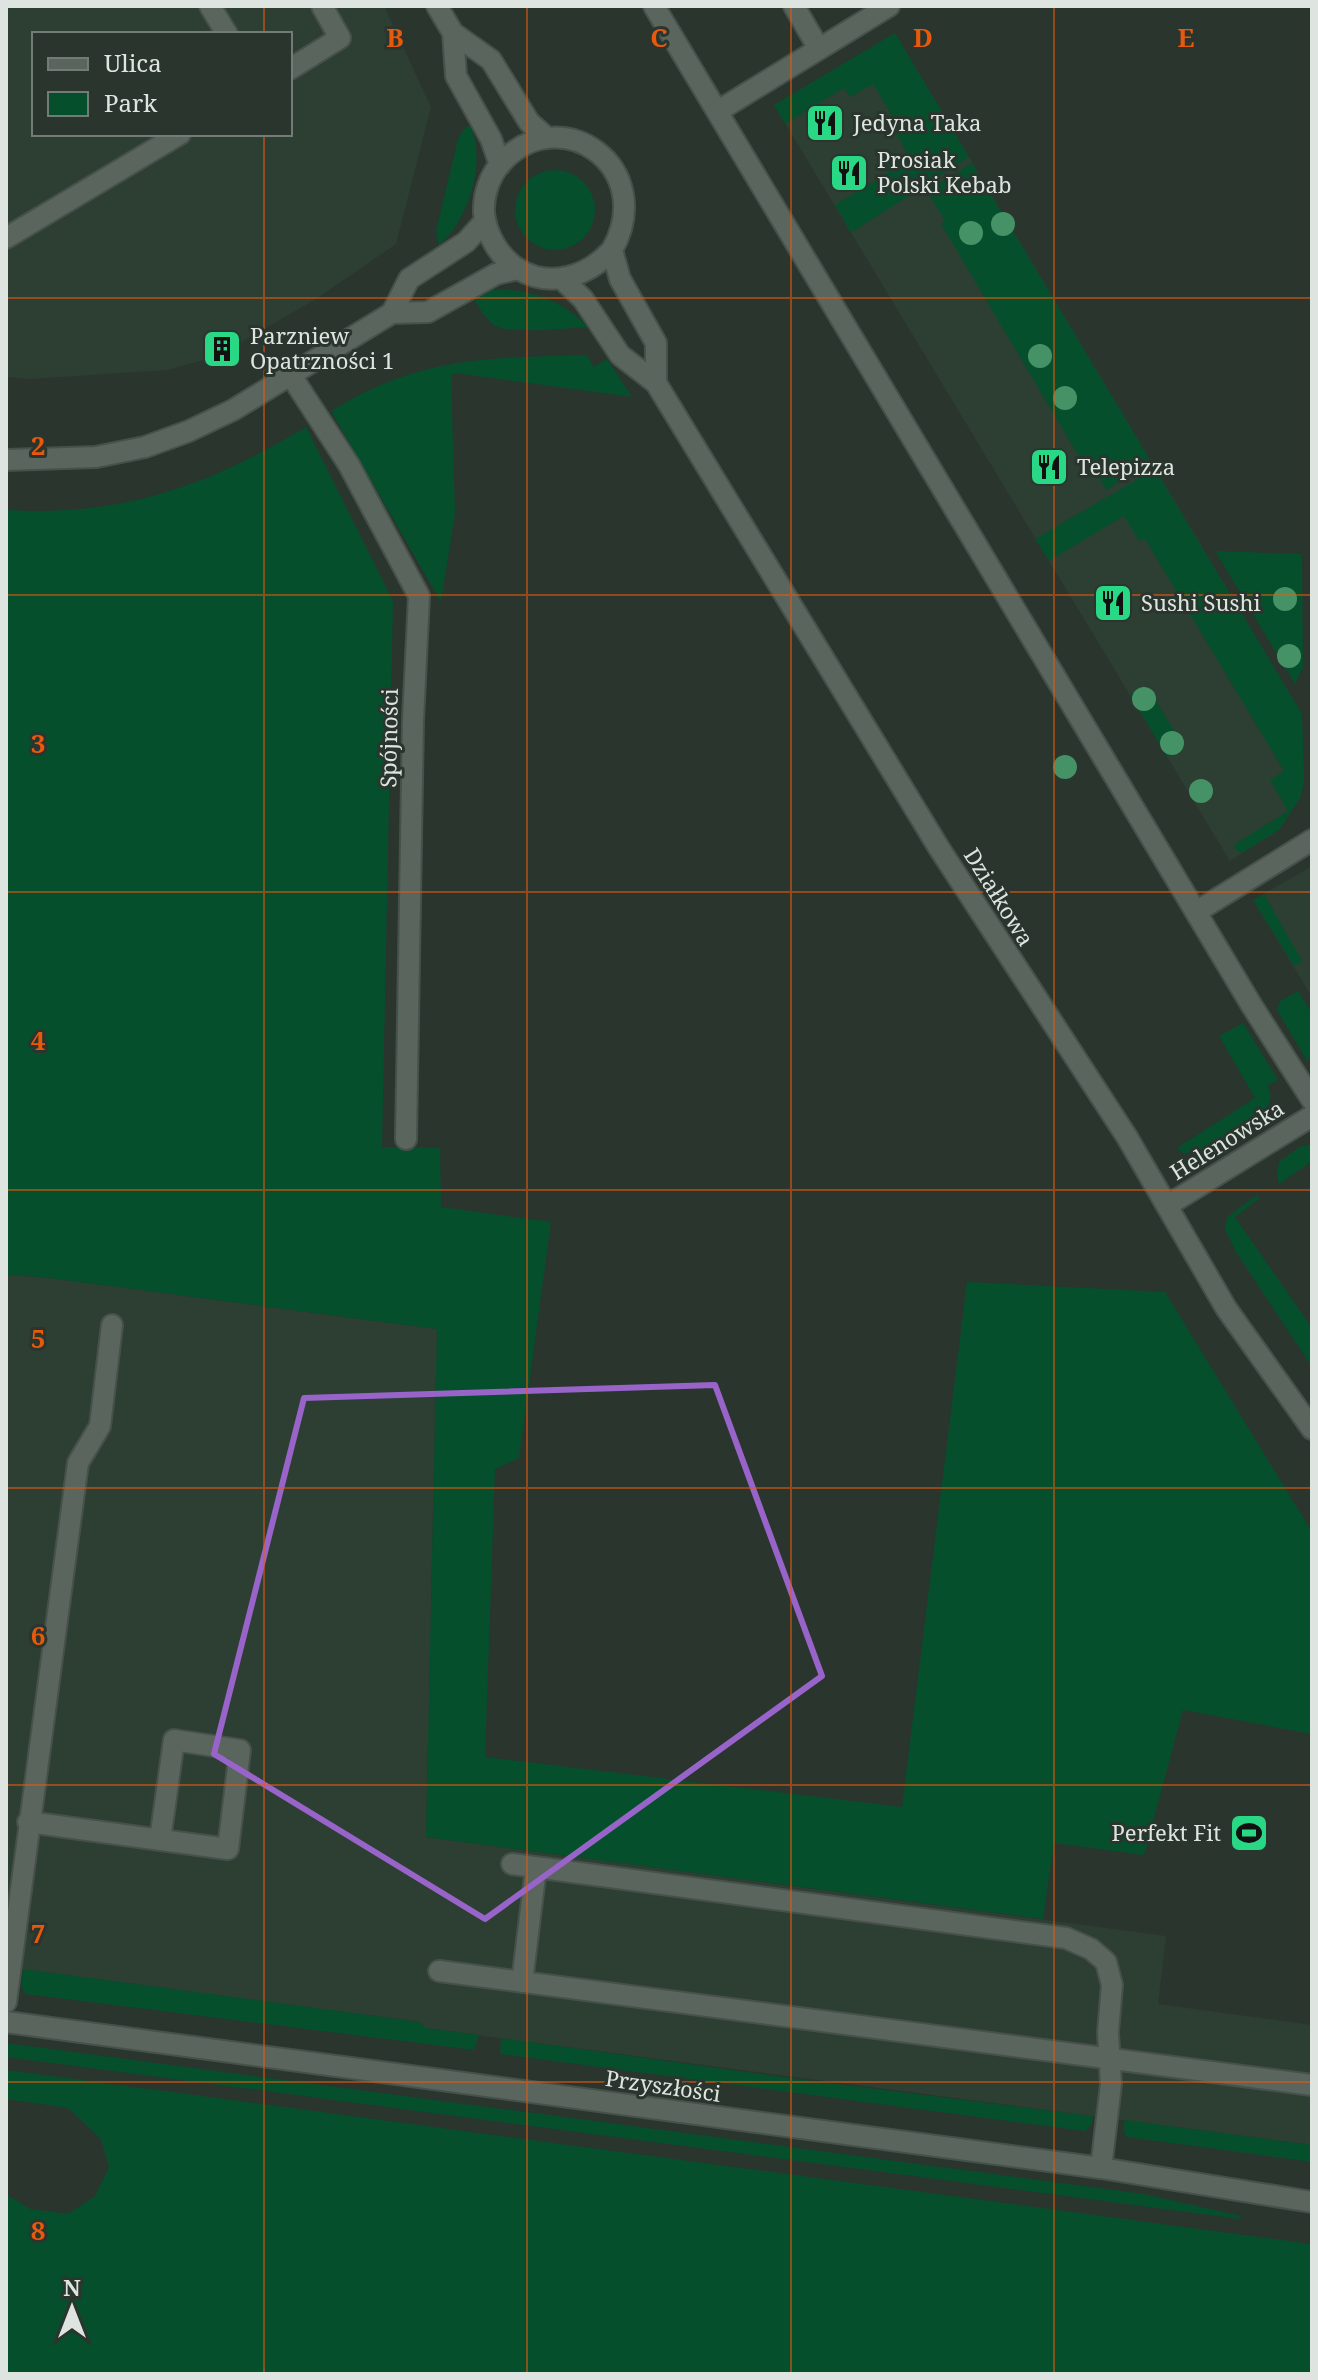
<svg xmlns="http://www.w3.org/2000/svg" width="1318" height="2380" viewBox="0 0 1318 2380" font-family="'Noto Serif',serif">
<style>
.built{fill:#2d3e33;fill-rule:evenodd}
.green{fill:#064f2d}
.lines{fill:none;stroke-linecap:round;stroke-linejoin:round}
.service-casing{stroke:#47514b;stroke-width:24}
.minor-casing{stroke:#47514b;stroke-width:24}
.tertiary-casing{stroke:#47514b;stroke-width:24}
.service{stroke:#59655d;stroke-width:20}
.minor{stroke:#59655d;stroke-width:20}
.tertiary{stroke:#59655d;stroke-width:20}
.tree{fill:#469267}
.marked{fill:none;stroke:#9964c9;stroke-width:6;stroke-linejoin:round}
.grid{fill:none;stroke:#e8590c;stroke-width:2;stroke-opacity:0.55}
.labels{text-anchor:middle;stroke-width:6;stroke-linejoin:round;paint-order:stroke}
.poi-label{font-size:22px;fill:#dee5e0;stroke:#2a352e;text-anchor:start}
.street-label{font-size:22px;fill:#dee5e0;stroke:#2a352e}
.grid-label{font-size:26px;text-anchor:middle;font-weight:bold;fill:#e8590c;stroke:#2a352e;stroke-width:6;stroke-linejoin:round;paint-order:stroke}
</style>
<rect width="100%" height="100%" fill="#2a352e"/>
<path class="built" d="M6 6H384L431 107 396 244 316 299 217 356 168 370 30 379 6 377ZM34 34H290V134H34Z
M895 33 1302 714 1304 782 1300 798 1279 830 1230 861 774 105Z
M1312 866V997L1253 900Z
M6 1275 42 1277 437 1329 426 1837 1166 1936 1158 2004 1312 2025V2145L521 2041 426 2028 420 2022 6 1967Z"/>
<path class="green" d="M895 33 969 157 851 233 835 205 888 173 884 166 907 153 887 117 891 114 873 84 850 97 844 88 785 124 774 105Z
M470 125C487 163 469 218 439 246L436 231 458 139 464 129Z
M972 163 1152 463 1106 490 1088 457 1081 460 941 224 945 221 927 191Z
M515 210a40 40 0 1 1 80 0a40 40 0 1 1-80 0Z
M493 290C530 288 563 301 588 327 567 328 515 334 498 327 486 322 480 308 473 298Z
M587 355 594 367 607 359 632 397 455 373 451 376 455 513 441 602 331 411C420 356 487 358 587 355Z
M306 427 393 601 382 1147 440 1148 441 1207 551 1222 519 1458 495 1469 485 1757 902 1807 967 1282 1165 1292 1312 1532V1734L1183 1710 1144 1855 1054 1843 1043 1919 426 1837 437 1329 42 1277 6 1275V510C122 517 208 486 306 427Z
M1155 469 1302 714 1304 782 1300 798 1279 830 1242 853 1234 848 1235 844 1288 811 1270 780 1284 771 1145 539 1139 541 1124 516 1049 561 1035 539Z
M1215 551 1302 554 1303 667 1295 684Z
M1147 686 1184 747 1167 757 1130 694Z
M1264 894 1302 961 1294 966 1253 900Z
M1298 991 1312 1014V1057L1307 1061 1277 1010 1280 1001Z
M1243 1023 1278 1080 1267 1086C1273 1095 1271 1102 1265 1111L1201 1154 1198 1149 1184 1154 1177 1148 1255 1098 1219 1036Z
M1301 1146H1312V1161L1279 1184 1277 1175 1279 1162Z
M1257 1195 1260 1198 1235 1217 1312 1328V1367L1236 1252 1225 1229 1227 1217Z
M23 1969 420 2022 426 2028 479 2035 474 2050 25 1994 21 1985Z
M501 2038 797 2079 1093 2116 1092 2124 1085 2131 500 2054Z
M6 2043 1144 2194 1241 2216 1240 2219 6 2057Z
M6 2070 1312 2244V2374H6V2194L30 2209 68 2214 95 2196 109 2167 101 2139 68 2108 6 2099Z
M1125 2120 1312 2145V2162L1127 2137 1123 2129Z"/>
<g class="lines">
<g class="service-casing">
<path id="service" d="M210 6 227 34
M654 6 1252 1006 1312 1100
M794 6 819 49
M290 69 340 38 322 6
M6 238 180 134
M290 374 349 465 419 596 413 720 406 1139
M1196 912 1312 840
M28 1822 228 1849 240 1750 174 1740 160 1840
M512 1864 1066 1938 1091 1949 1106 1962 1112 1985 1108 2032 1111 2084 1101 2168
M439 1971 1312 2085
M522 1982 536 1868
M6 2002 78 1463 100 1426 112 1325"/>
</g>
<g class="minor-casing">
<path id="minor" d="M718 111 889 6
M392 313 409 279 466 242 485 221
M6 460 96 457 145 447 189 431 233 410 392 313 428 312 496 274 518 269
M1168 1205 1312 1116"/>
</g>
<g class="tertiary-casing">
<path id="tertiary" d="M437 6 453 33 491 60 529 122 547 138
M453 33 456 76 491 139 500 165
M612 250C588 276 551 289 518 269 499 257 486 234 484 213 483 194 490 175 502 162 562 99 658 168 612 250L620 279 656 343V383
M562 279 583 299 620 355 656 383 939 848 1127 1137 1226 1308 1312 1429
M6 2022 1101 2168 1312 2202"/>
</g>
<use href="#service" class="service"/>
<use href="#minor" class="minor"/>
<use href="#tertiary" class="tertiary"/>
</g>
<g class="tree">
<circle cx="1003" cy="224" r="12"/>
<circle cx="971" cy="233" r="12"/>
<circle cx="1040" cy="356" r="12"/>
<circle cx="1065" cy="398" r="12"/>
<circle cx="1285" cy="599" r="12"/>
<circle cx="1289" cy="656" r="12"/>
<circle cx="1144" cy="699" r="12"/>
<circle cx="1172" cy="743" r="12"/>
<circle cx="1065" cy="767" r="12"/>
<circle cx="1201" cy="791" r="12"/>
</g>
<path class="marked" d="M715 1385 822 1676 485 1919 214 1754 304 1398Z"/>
<path class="grid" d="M264 6V34M527 6V2374M791 6V2374M1054 6V2374M264 134V2374M6 298H1312M6 595H1312M6 892H1312M6 1190H1312M6 1488H1312M6 1785H1312M6 2082H1312"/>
<defs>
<g id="restaurant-square" transform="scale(2)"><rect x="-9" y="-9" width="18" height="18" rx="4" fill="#29d885" stroke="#2a352e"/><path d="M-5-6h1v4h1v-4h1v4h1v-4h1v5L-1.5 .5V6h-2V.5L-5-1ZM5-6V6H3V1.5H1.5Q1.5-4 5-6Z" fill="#111"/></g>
<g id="building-square" transform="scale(2)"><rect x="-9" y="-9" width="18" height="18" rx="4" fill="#29d885" stroke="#2a352e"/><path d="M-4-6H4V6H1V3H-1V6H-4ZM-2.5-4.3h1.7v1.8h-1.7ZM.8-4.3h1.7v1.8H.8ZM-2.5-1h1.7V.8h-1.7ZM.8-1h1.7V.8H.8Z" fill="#111"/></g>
<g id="stadium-square" transform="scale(2)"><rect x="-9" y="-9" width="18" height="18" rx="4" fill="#29d885" stroke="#2a352e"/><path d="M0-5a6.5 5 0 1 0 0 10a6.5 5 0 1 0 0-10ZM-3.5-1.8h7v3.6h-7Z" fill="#111"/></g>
</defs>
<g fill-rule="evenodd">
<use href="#restaurant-square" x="825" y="123"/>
<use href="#restaurant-square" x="849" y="173"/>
<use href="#building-square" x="222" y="349"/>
<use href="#restaurant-square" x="1049" y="467"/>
<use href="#restaurant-square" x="1113" y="603"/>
<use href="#stadium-square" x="1249" y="1833"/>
</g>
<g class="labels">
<g class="poi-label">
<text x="853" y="131">Jedyna Taka</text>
<text x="877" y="168">Prosiak<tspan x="877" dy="25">Polski Kebab</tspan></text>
<text x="250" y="344">Parzniew<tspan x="250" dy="25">Opatrzności 1</tspan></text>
<text x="1077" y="475">Telepizza</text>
<text x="1141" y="611">Sushi Sushi</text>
<text x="1221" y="1841" text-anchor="end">Perfekt Fit</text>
</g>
<g class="street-label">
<text transform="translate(389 738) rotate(-89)" y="8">Spójności</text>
<text transform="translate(999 897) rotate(58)" y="8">Działkowa</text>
<text transform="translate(1227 1140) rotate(-32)" y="8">Helenowska</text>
<text transform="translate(663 2086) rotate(8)" y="8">Przyszłości</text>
</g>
</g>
<g class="grid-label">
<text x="395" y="47">B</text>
<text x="659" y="47">C</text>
<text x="923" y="47">D</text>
<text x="1186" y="47">E</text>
<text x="38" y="455">2</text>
<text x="38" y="753">3</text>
<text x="38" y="1050">4</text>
<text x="38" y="1348">5</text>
<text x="38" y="1645">6</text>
<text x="38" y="1943">7</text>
<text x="38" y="2240">8</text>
</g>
<rect width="1318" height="2380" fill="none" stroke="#dee5e0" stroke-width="16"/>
<rect x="32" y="32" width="260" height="104" fill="#2a352e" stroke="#727b75" stroke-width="2"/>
<rect x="48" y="58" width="40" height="12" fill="#59655d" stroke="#727b75" stroke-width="2"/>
<text x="104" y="72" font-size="24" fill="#dee5e0">Ulica</text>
<rect x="48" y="92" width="40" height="24" fill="#064f2d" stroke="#727b75" stroke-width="2"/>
<text x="104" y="112" font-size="24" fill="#dee5e0">Park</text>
<g transform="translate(72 2308)" stroke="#2a352e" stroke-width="6" paint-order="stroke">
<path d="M0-6L14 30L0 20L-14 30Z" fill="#dee5e0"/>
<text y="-12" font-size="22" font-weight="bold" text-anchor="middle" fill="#dee5e0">N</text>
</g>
</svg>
